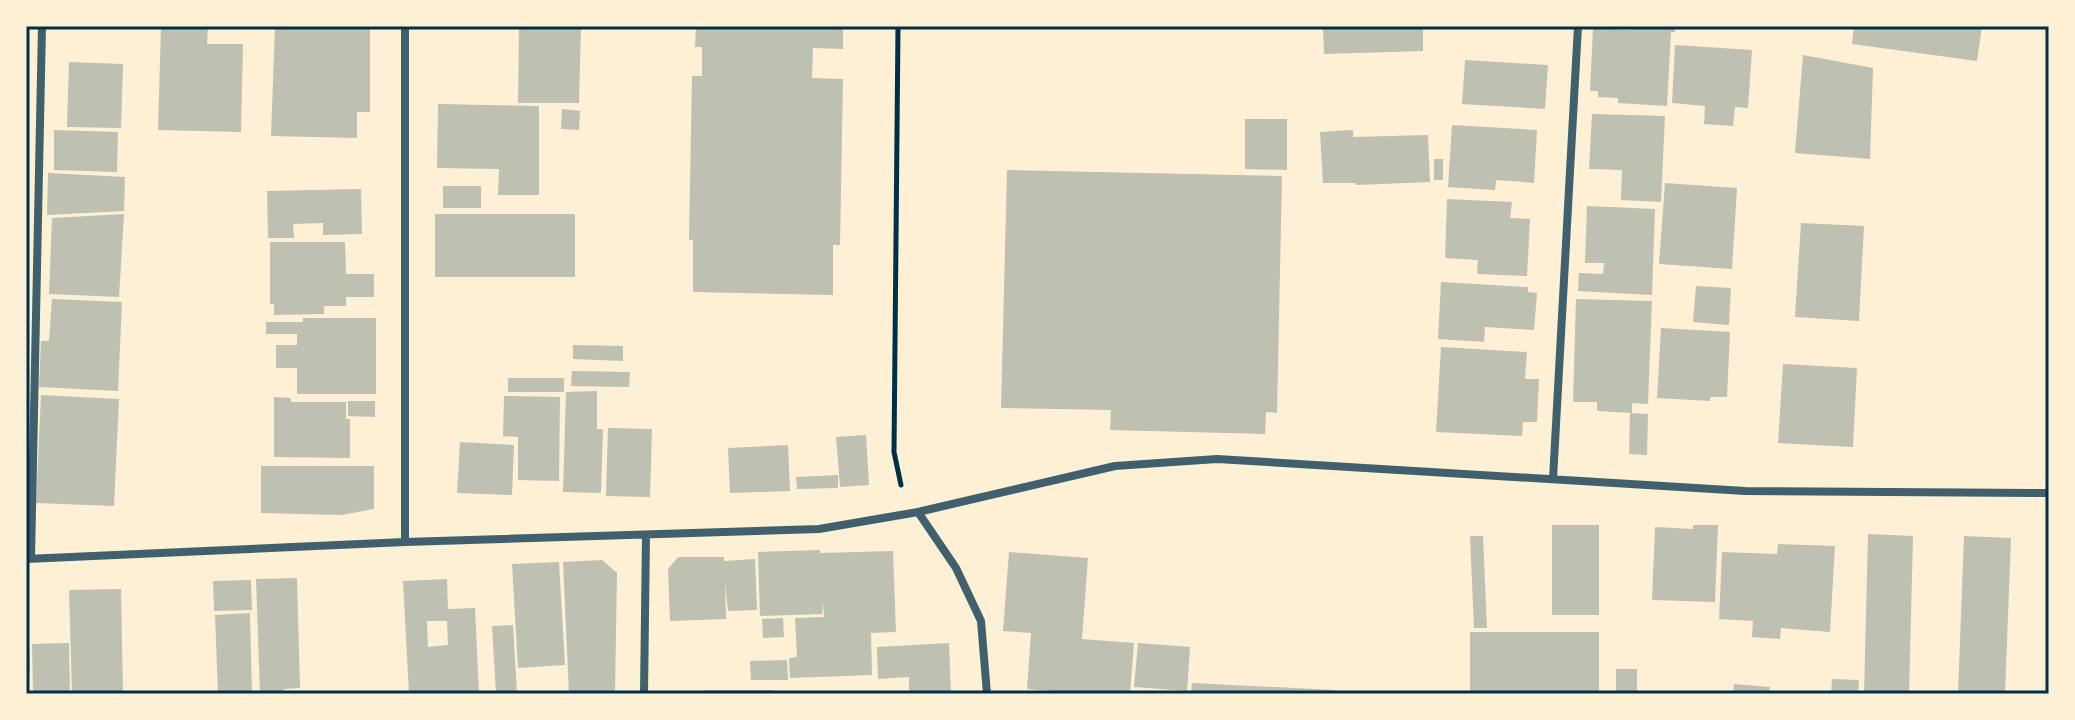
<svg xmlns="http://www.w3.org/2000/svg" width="2075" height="720" viewBox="0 0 2075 720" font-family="Karla,sans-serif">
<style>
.building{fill:#bec0b2;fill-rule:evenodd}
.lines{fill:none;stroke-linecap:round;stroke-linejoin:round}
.path{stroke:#003049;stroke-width:5}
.minor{stroke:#3f606c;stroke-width:8}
.neatline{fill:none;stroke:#003049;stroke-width:3}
</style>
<rect width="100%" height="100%" fill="#fdf0d5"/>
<path class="building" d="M161 26H208L207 44H243L241 132 158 130Z
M275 26H370V112H357V138L271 136Z
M519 26H581L579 103H518Z
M696 26H843V49L813 48 812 78 843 79 840 245H833V295L693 292V240H689L692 76H702V47H695Z
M1323 26 1423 27V51L1324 54Z
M1631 26H1675V32H1671L1667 106 1618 103V98L1598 97V91H1590L1593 28 1630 30Z
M1854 26H1982L1977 61 1852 44Z
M1675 45 1752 50 1748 108 1735 107 1733 126 1704 124 1705 106 1672 103Z
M1803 55 1873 68 1870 159 1795 153Z
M1465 60 1548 65 1545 109 1462 104Z
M69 62 123 64 121 128 67 127Z
M438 104 539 106V195H498L499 169 437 168Z
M562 109 580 111 579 130 561 129Z
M1592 114 1665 116 1661 202 1621 200 1622 170 1589 169Z
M1245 119H1287V170L1245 169Z
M1452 125 1537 130 1534 183 1496 180 1495 190 1448 187Z
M54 130 118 132 117 172 54 170Z
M1353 130V137L1428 135 1430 182 1356 185 1355 183H1323L1320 132Z
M1434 159H1443V180H1434Z
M1007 170 1282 176 1277 413 1266 412 1265 434 1110 430 1111 410 1001 408Z
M48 173 125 177 124 211 47 215Z
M1665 183 1737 188 1732 269 1659 264Z
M443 186H481V208H443Z
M361 189 362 234 323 235V223L293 224 294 238H268L267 191Z
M1447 199 1512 202 1510 218 1530 219 1527 276 1477 274 1478 260 1445 258Z
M1587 206 1655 209 1652 295 1578 291 1579 273 1603 274 1604 263H1585Z
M124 214 119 297 49 294 52 218Z
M435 214H575V277H435Z
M1801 223 1864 226 1859 321 1795 317Z
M270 242H345L346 274H374V297H346V306H324V314L274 315V304H270Z
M1441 282 1528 287V292L1537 293 1534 330 1485 327 1484 342 1438 339Z
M1696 286 1731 288 1729 325 1693 322Z
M52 299 122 302 118 391 39 387 41 341H49Z
M1576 299 1652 301 1648 404 1632 403V413L1597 411V402H1573Z
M303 318H376V394H297V368H276V345H297V334H266V322H303Z
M1661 328 1730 332 1727 397H1710V401L1657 398Z
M573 345 623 346V361L573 359Z
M1441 347 1527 352 1525 379H1539L1537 422H1523L1522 436 1436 432Z
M1783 364 1857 368 1853 447 1778 443Z
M572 371 630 372 629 387 571 386Z
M508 378H564V392H508Z
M597 391V429H603L601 493 563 492 566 392Z
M41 395 119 399 114 506 36 503Z
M504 396 560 397 559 481 518 480V437L503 436Z
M274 397 291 398V402H346V419H350V458L274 457Z
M348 401H375V417L348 416Z
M1630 413 1648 414 1647 455 1629 454Z
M608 428 652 429 650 497 606 496Z
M866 435 869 485 840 487 836 437Z
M460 442 514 445 512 495 457 493Z
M788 445 790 491 730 493 728 448Z
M261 466H374V509L341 515 261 513Z
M838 475V488L797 489 796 477Z
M1552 525H1599V615H1552Z
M1693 525H1718L1715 602 1652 600 1655 527 1693 529Z
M1868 534 1913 536 1909 694H1864Z
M1470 536H1483L1487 628H1474Z
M1964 536 2011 538 2005 694H1958Z
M1778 544 1835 546 1830 632 1781 628 1780 639 1752 637 1753 621 1719 619 1722 552 1777 554Z
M820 550V553L893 551 896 632 871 633 872 675 790 678 789 658 797 657 795 618 824 617 823 602 822 614 760 616 758 552Z
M1009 552 1088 558 1082 639 1134 643 1130 694H1090L1027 689 1031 633 1003 631Z
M678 557H724V561L755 559 757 610 728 611 725 583 726 619 670 621 668 569Z
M602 560 617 573 615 694H569L563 562Z
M559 562 565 665 518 668 512 564Z
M297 578 300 688 284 689V694H260L256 579Z
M447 579 448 609 475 608 479 694H409L403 581ZM427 621H447L448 645 428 647Z
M251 580 252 610 214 611 213 581Z
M121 589 123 694H72L69 590Z
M250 613 252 694H218L215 615Z
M783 618 784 637 763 638 762 619Z
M26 625H29L30 673 26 674Z
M513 625 517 694H496L492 626Z
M1470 632H1599V694H1470Z
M69 643 70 694H33L32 644Z
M949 643 951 694H909V677L878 679 877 647Z
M1138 643 1190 647 1187 691 1134 687Z
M787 660 788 680H751L750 661Z
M1616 669H1637V694H1616Z
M1832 679 1859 680 1858 694H1831Z
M1192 683 1334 690V694H1191Z
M1734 684 1770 687 1769 694H1733Z
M704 690H773V694H704Z"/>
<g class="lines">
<path class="path" d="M898 26 894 452 901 485"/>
<path class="minor" d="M405 26V542
M1553 479 1578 26
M918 512 956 568 981 621 987 694
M31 558 42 26
M26 559 405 542 819 529 918 512 1115 466 1217 459 1745 491 2049 493
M644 694 646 535"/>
</g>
<rect width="2075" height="720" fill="none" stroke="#fdf0d5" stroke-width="56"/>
<rect x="28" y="28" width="2019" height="664" class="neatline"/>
</svg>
